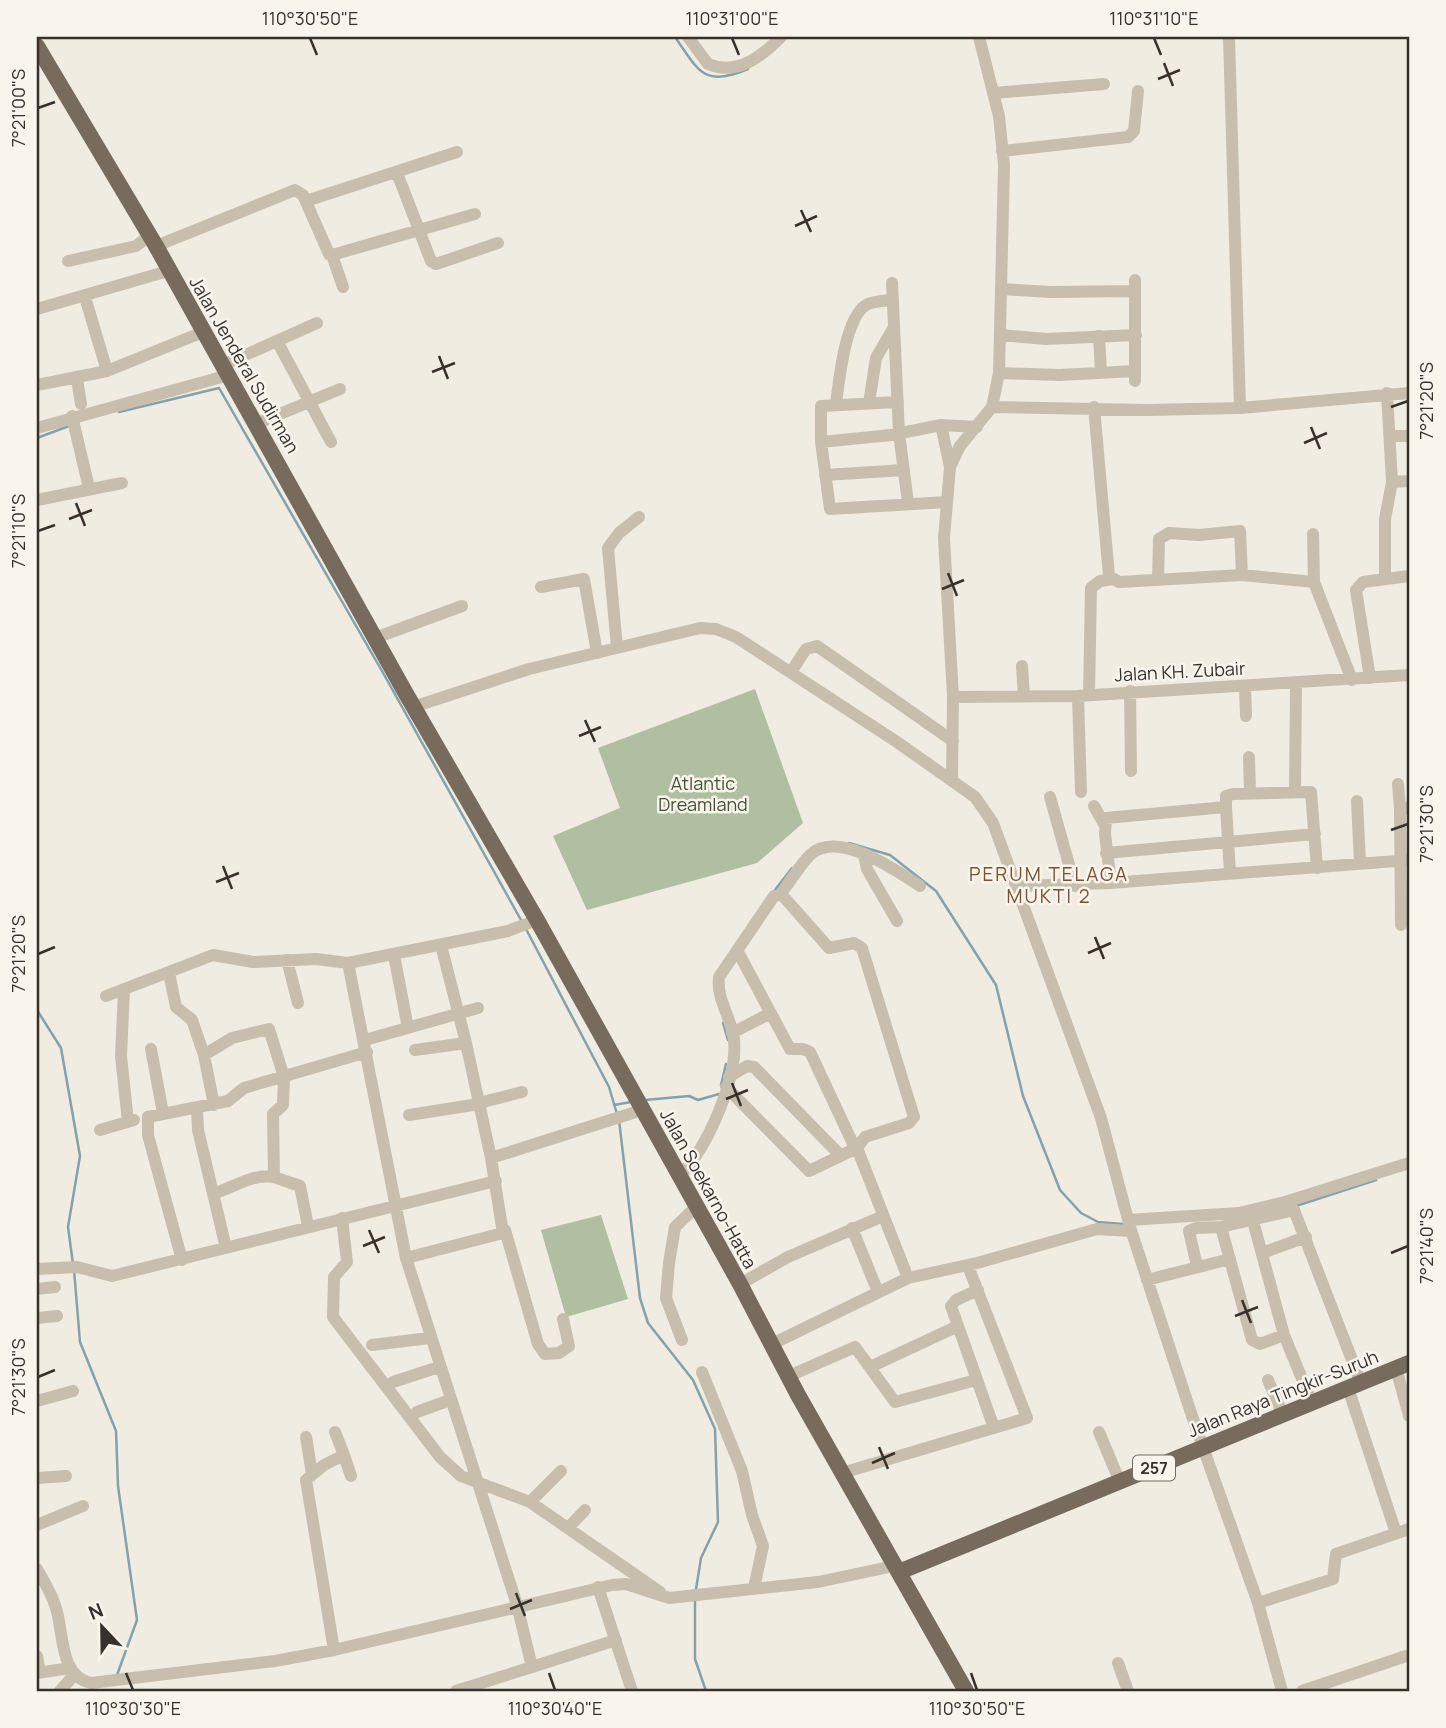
<svg xmlns="http://www.w3.org/2000/svg" width="1446" height="1728" viewBox="0 0 1446 1728" font-family="Manrope,sans-serif">
<style>
.green{fill:#b0bea2}
.lines{fill:none;stroke-linecap:round;stroke-linejoin:round}
.stream{stroke:#83a2ab;stroke-width:2.5}
.minor{stroke:#c8beae;stroke-width:12}
.major{stroke:#776b5e;stroke-width:16}
.ticks{fill:none;stroke:#37312b;stroke-width:2.5}
.labels{text-anchor:middle;stroke-width:5;stroke-linejoin:round;paint-order:stroke}
.shield{fill:#f9f5ed;stroke:#716c65;stroke-width:2}
.shield-label{font-size:16px;font-weight:bold;fill:#37312b}
.street-label{font-size:18px;fill:#37312b;stroke:#f9f5ed}
.park-label{font-size:18px;fill:#405332;stroke:#f9f5ed}
.neighbourhood-label{font-size:19px;letter-spacing:2px;fill:#7d4f2d;stroke:#f9f5ed}
.neatline{fill:none;stroke:#37312b;stroke-width:2.5}
.ticks-label{font-size:18px;text-anchor:middle;fill:#37312b}
</style>
<rect width="100%" height="100%" fill="#f1ece1"/>
<path class="green" d="M755 689 803 823 757 863 587 910 553 836 620 808 598 748Z
M601 1215 628 1299 566 1317 541 1230Z"/>
<g class="lines">
<path class="stream" d="M675 37C699 71 703 88 748 69
M119 412 219 388 382 671 521 920
M37 438 69 426
M849 843 890 855 936 891 996 985 1023 1096 1060 1190 1081 1213 1098 1222 1123 1224
M775 890 792 868
M526 929 609 1087 617 1114
M37 1010 61 1048 80 1156 68 1227 73 1264
M723 1023 728 1040
M721 1085 726 1064
M645 1100 689 1096 698 1100 719 1094
M614 1105 631 1102
M619 1120 640 1298 648 1323 693 1380 715 1429 718 1522 701 1558 696 1589
M1296 1206 1376 1180
M74 1270 80 1342 116 1431 118 1486 137 1620 117 1675
M695 1600V1659L706 1691"/>
<path class="minor" d="M688 37 708 64C737 76 761 57 781 37
M1229 37 1240 408
M993 93 1104 84
M1002 151 1128 137 1134 131 1138 91
M397 173 431 261 436 264 498 243
M306 201 457 152
M156 246 295 190 303 195 329 254 332 255 475 214
M332 255 343 287
M68 261 136 246 149 236
M1135 280V381
M892 283 899 433 908 503
M1001 289 1051 292 1134 291
M85 297 107 371
M37 309 168 271
M1000 335 1046 339 1136 335
M1099 336 1101 372
M277 341 331 442
M223 365 317 323
M999 373 1059 375 1135 371
M77 379 81 404
M37 385 107 371 203 332
M898 402 821 406V442L830 509 947 502
M869 403 876 358 894 327
M836 404C839 381 845 318 866 305 873 301 885 301 893 300
M992 407 1148 410 1240 408 1409 393
M1094 407 1109 576 1119 582 1242 575 1314 582 1352 680
M72 416 89 488
M256 424 340 389
M941 425 950 467
M37 428 229 375
M1390 436H1409
M821 442 891 435 941 425 977 427
M825 475 904 470
M1392 482 1409 481
M37 500 122 483
M1313 534 1314 582
M1385 578V519L1392 482 1387 393
M1158 580 1159 539 1169 533 1199 535 1240 531 1242 575
M541 587 584 579 597 653
M375 638 462 606
M617 648 608 548 619 533 639 517
M1022 666 1024 696
M791 672 806 649 817 646 953 741
M1370 678 1356 590 1363 582 1409 576
M1245 686 1246 716
M1130 691 1131 771
M1089 695 1091 588 1100 581 1113 579
M1078 696 1081 792
M953 697 1078 696 1409 675
M413 707 529 669 700 628 716 629 736 637 897 742 975 797 993 823 1101 1118 1130 1227 1192 1416 1258 1603 1282 1691
M1249 757 1250 793
M952 779 953 697 944 538 950 467 960 446 992 407 999 373 1004 165 999 116 979 37
M1398 784 1400 809
M1295 790 1296 683
M1050 797 1075 886
M1357 801 1360 863
M1094 806 1104 824
M1226 807V796L1233 794 1311 792 1317 868
M1106 853 1315 834
M864 855 867 869 897 921
M1111 883 1409 860
M1017 886 1111 883 1105 834 1106 818 1226 807 1230 873
M780 895C790 882 799 866 810 855 837 829 896 870 920 886
M1401 925 1400 809 1409 808
M441 945 466 1043
M737 950 790 1049H803L810 1052 855 1148
M394 955 408 1028
M287 960 298 1003
M169 973 176 1007 192 1020 204 1055 214 1105
M124 990 121 1056 128 1122
M106 996 213 955 253 962 316 959 348 963
M732 1033 771 1013
M365 1040 478 1008
M151 1049 163 1113
M415 1050 466 1043 491 1158
M204 1055 232 1038 269 1029 284 1077 283 1105 273 1114 274 1177 300 1186 308 1226
M729 1077 747 1066 754 1067 840 1155
M726 1087 809 1171 857 1148
M479 1103 522 1092
M197 1108 198 1130 226 1248
M409 1115 479 1104
M100 1130 134 1120
M680 1175C707 1149 738 1078 734 1040 732 1019 716 999 719 977L774 896 782 895 829 948 854 943 862 948 914 1117 909 1123 865 1137 857 1148 908 1278
M213 1194C235 1187 250 1174 274 1177
M342 1218 347 1262 334 1277 333 1317 440 1457 461 1476 530 1502 660 1592
M1128 1220 1239 1213 1285 1202 1409 1163
M1253 1221 1284 1335
M852 1228 878 1292
M505 1230 538 1344 545 1354 559 1353 569 1346 563 1319
M1262 1253 1306 1237
M406 1258 503 1233 491 1158 642 1110
M182 1260 148 1135V1117L228 1101 244 1088 367 1052
M1197 1266 1189 1231 1196 1228 1221 1227
M37 1269 77 1267 112 1276 496 1181
M1147 1280 1230 1259
M740 1284 788 1257 883 1216
M37 1289 55 1287
M978 1290 956 1300 951 1306 994 1428
M37 1318 57 1316
M682 1340 666 1298 669 1263 675 1227 697 1206
M772 1344 908 1278 977 1263 1097 1229 1131 1231
M372 1345 429 1338
M870 1367 958 1326
M1396 1368 1409 1416
M702 1372 742 1471 752 1515 763 1546 754 1588
M789 1376 855 1347 895 1402 976 1380
M1268 1380 1283 1415
M393 1382 439 1367
M1348 1388 1396 1533
M37 1401 73 1391
M1312 1403 1284 1335 1260 1344 1252 1340 1221 1227 1294 1210 1361 1383
M417 1412 450 1400
M1099 1432 1120 1482
M306 1437 312 1474
M344 1455 351 1476
M842 1473 1027 1418 968 1266
M37 1478 66 1476
M530 1502 561 1471
M37 1525 83 1506
M568 1528 585 1510
M37 1569C44 1581 52 1594 56 1608 64 1633 59 1676 91 1683L275 1661 334 1650 612 1585 626 1584 669 1598 818 1582 894 1566
M598 1587 632 1691
M1258 1603 1333 1579 1336 1554 1409 1529
M334 1650 306 1480 324 1465 344 1455 335 1432
M37 1656 40 1672
M1118 1663 1128 1691
M532 1667 616 1640
M37 1673 71 1668
M60 1691 75 1674
M456 1691 532 1667 517 1605 406 1258 348 963 508 931 537 920
M1302 1691 1409 1655"/>
<path class="major" d="M37 46 156 246 405 692 537 920 740 1284 798 1395 966 1691
M899 1572 1409 1363"/>
</g>
<path class="ticks" d="M310 38 317 55M732 38 739 55M1154 38 1161 55M1164 63 1173 86M1158 79 1180 70M38 108 55 102M801 210 811 232M795 226 817 216M439 356 448 379M432 372 455 363M1391 407 1408 401M1311 427 1320 449M1304 443 1327 433M76 503 85 526M69 519 92 510M38 531 55 525M948 573 957 596M942 589 964 580M585 720 595 742M579 736 601 727M1391 830 1408 824M223 866 232 889M216 882 239 873M1095 937 1104 959M1088 953 1111 943M38 954 55 947M732 1083 741 1106M726 1099 748 1090M369 1230 379 1253M363 1246 385 1237M1391 1253 1408 1246M1242 1300 1251 1323M1235 1316 1258 1307M38 1377 55 1370M879 1447 888 1469M872 1463 895 1453M516 1593 525 1616M510 1609 532 1600M126 1673 133 1690M549 1673 555 1690M971 1673 977 1690"/>
<g class="labels">
<rect class="shield" x="1133" y="1455.5" width="42" height="25" rx="5"/>
<g class="shield-label">
<text x="1154" y="1474">257</text>
</g>
<g class="street-label">
<text transform="translate(244 365) rotate(60)" y="6">Jalan Jenderal Sudirman</text>
<text transform="translate(1180 672) rotate(-3)" y="6">Jalan KH. Zubair</text>
<text transform="translate(708 1189) rotate(61)" y="6">Jalan Soekarno-Hatta</text>
<text transform="translate(1283 1394) rotate(-22)" y="6">Jalan Raya Tingkir-Suruh</text>
</g>
<g class="park-label">
<text x="703" y="790">Atlantic<tspan x="703" dy="21">Dreamland</tspan></text>
</g>
<g class="neighbourhood-label">
<text x="1049" y="881">PERUM TELAGA<tspan x="1049" dy="22">MUKTI 2</tspan></text>
</g>
</g>
<rect width="1446" height="1728" fill="none" stroke="#f9f5ed" stroke-width="77"/>
<g transform="translate(102 1627) rotate(338)" stroke="#f9f5ed" stroke-width="5" paint-order="stroke">
<path d="M0-5L12 26L0 18L-12 26Z" fill="#37312b"/>
<text y="-10" font-size="19" font-weight="bold" text-anchor="middle" fill="#37312b">N</text>
</g>
<rect x="38" y="38" width="1370" height="1652" class="neatline"/>
<g class="ticks-label">
<text x="310" y="25">110°30'50"E</text>
<text x="732" y="25">110°31'00"E</text>
<text x="1154" y="25">110°31'10"E</text>
<text transform="translate(19 108) rotate(-90)" y="6">7°21'00"S</text>
<text transform="translate(1427 401) rotate(-90)" y="6">7°21'20"S</text>
<text transform="translate(19 531) rotate(-90)" y="6">7°21'10"S</text>
<text transform="translate(1427 824) rotate(-90)" y="6">7°21'30"S</text>
<text transform="translate(19 954) rotate(-90)" y="6">7°21'20"S</text>
<text transform="translate(1427 1246) rotate(-90)" y="6">7°21'40"S</text>
<text transform="translate(19 1377) rotate(-90)" y="6">7°21'30"S</text>
<text x="133" y="1715">110°30'30"E</text>
<text x="555" y="1715">110°30'40"E</text>
<text x="977" y="1715">110°30'50"E</text>
</g>
</svg>
